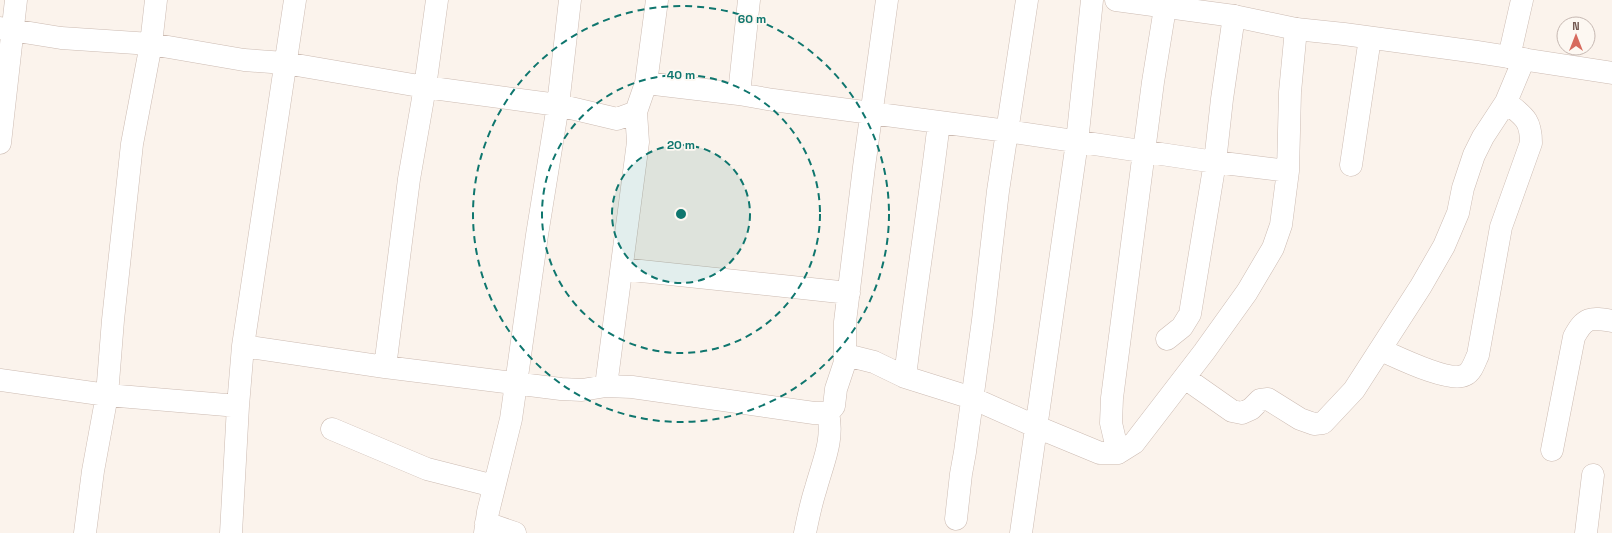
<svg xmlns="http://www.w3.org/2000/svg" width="1612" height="533" viewBox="0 0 1612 533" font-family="'Space Grotesk',sans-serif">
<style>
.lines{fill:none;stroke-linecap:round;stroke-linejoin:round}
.minor-casing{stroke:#ccbbb2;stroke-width:23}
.tertiary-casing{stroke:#ccbbb2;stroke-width:23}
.minor{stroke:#fff;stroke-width:22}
.tertiary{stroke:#fff;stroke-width:22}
.ring{fill:none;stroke:#0f766e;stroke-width:2;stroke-dasharray:7 5}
.centre{fill:#0f766e;stroke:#fdf8f2;stroke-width:2}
.ring-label{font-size:12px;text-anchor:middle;font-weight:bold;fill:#0f766e;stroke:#fdf8f2;stroke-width:3.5;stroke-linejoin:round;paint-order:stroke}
</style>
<rect width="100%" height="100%" fill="#fbf3ec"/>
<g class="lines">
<g class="minor-casing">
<path id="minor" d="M0 28 61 38 151 44 244 60 285 63 425 87 558 105 617 119 636 112 646 83 657 0
M1509 57 1522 0
M646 83 739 94 773 100 1007 131 1215 162 1288 171
M739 94 749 0
M0 143 16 0
M1351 165 1370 38
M622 269 849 293
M1167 339 1182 327 1190 314 1215 162 1222 99 1234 16
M243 346 295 0
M1381 350C1397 357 1449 383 1465 375 1472 372 1475 361 1478 355L1501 227 1531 143C1531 119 1523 116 1506 102
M845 362V322L864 167 887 0
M385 367 409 179 425 87 437 0
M905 377C915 292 929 207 939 122
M1185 378 1232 411 1242 413 1251 409 1260 400 1268 399 1300 419 1314 424 1323 423 1354 390 1421 286 1444 246 1458 213 1463 188 1474 155 1483 137 1506 102 1524 59
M0 380 107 395 238 406 243 346 385 367 561 389 582 390 606 386 632 387 814 413H828L834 406 836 389 845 362 854 357 874 362 905 377 972 398 1037 427 1100 453H1118L1134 443 1204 352 1247 292 1273 248 1281 225 1288 171 1290 92 1296 29
M606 386 638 142 636 112
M332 429 427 469 494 486
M1552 450 1574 337C1585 317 1590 317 1612 321
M1118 453 1111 423 1112 398 1153 82 1165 8
M956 519 961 474 965 452 983 320 998 191 1027 0
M486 523 515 533
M85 533 93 471 107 395 113 320 132 144 151 44 156 0
M231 533 238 406
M485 533 488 512 511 419 537 235 558 105 570 0
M805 533C808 518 811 503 816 488 823 462 834 440 828 413
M1021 533 1077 142 1092 0
M1586 533 1593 475"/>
</g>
<g class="tertiary-casing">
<path id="tertiary" d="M1116 0 1234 16 1296 29 1344 34 1477 52 1612 73"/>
</g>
<use href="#minor" class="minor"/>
<use href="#tertiary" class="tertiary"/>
</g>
<circle cx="681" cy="214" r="69" fill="#0f766e" fill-opacity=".12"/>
<g class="ring">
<circle cx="681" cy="214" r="69"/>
<circle cx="681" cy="214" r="139"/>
<circle cx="681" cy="214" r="208"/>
</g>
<circle cx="681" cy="214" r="6" class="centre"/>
<g class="ring-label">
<text x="752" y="23">60 m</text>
<text x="681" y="79">40 m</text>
<text x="681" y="149">20 m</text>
</g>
<g transform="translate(1576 36)"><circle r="19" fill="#fdf8f2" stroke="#c6b8b2"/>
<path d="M0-3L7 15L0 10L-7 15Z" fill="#d76b5e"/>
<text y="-6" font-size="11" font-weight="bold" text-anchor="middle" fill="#745951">N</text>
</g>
</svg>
